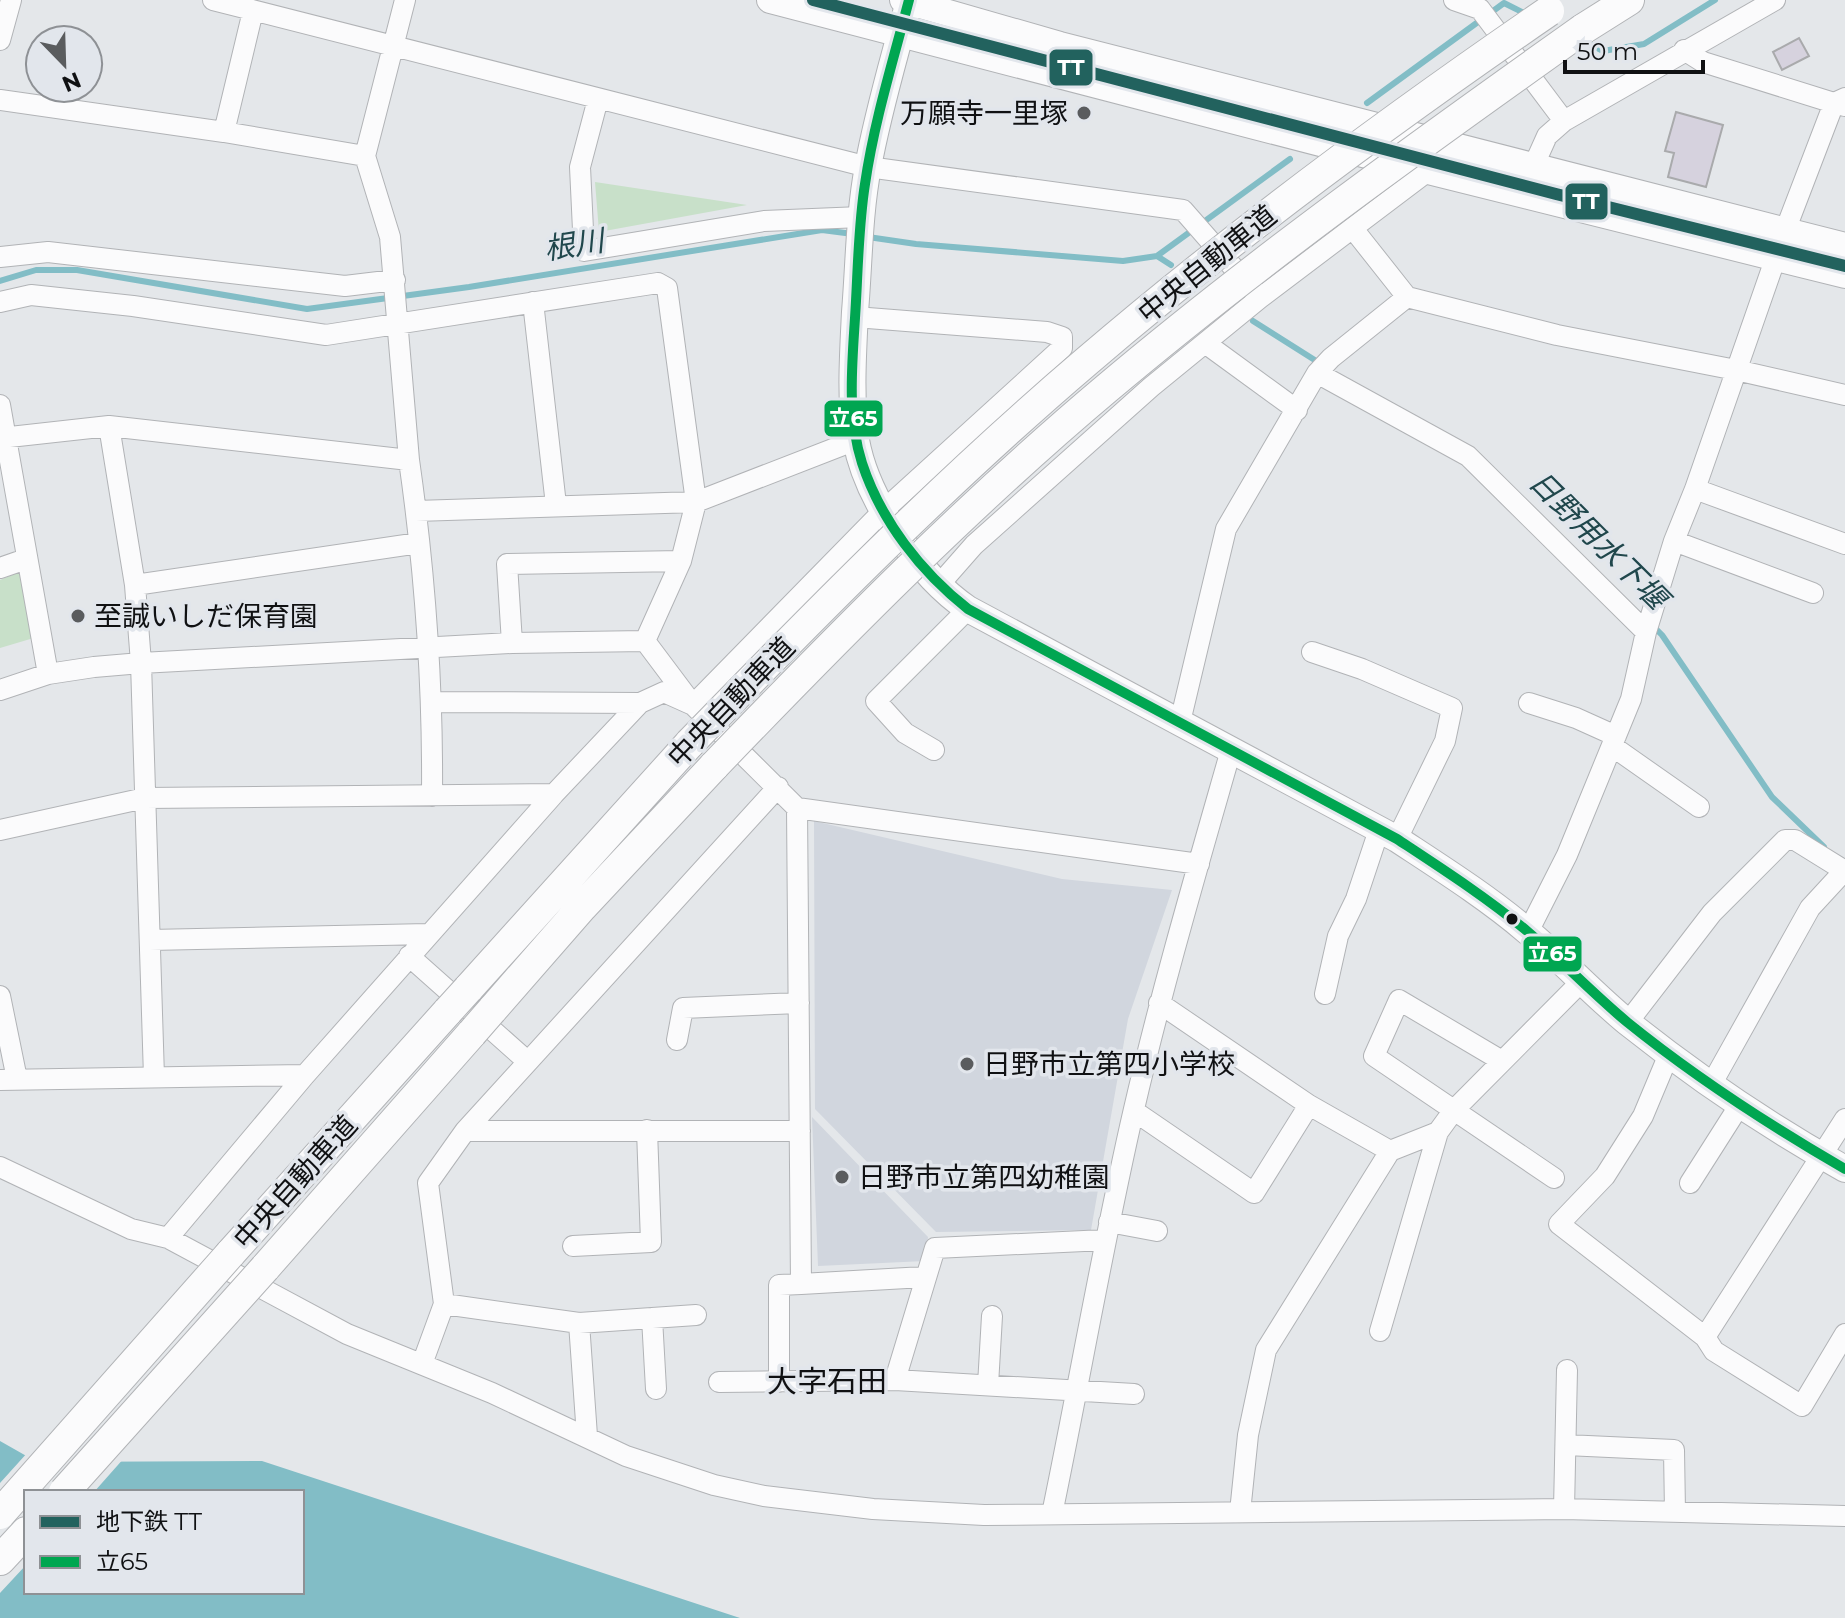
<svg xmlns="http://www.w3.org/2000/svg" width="1845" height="1618" viewBox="0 0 1845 1618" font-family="Montserrat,'Noto Sans JP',sans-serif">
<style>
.built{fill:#d1d6de}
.green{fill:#c8e0c9}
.water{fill:#82bdc6;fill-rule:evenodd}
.pier{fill:#e4e7ea}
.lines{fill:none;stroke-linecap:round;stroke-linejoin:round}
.stream{stroke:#82bdc6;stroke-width:6}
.building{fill:#d6d2de;stroke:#a9aaac;stroke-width:2}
.minor-casing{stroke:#b1b3b6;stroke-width:22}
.major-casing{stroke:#b1b3b6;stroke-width:28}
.highway-casing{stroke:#b1b3b6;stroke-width:32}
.minor{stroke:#fbfbfc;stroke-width:20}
.major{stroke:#fbfbfc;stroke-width:26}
.highway{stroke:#fbfbfc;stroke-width:30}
.highway-bridge-casing{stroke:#b1b3b6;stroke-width:32;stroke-linecap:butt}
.highway-bridge{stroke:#fbfbfc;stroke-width:30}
.bus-1-casing{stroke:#e2e6ec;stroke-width:16}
.bus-1{stroke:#00a651;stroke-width:10}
.metro-1-casing{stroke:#e2e6ec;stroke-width:18}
.metro-1{stroke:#22625e;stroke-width:12}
.poi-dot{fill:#5a5c5e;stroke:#e2e6ec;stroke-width:3}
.bus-dot{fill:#101113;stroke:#e2e6ec;stroke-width:3}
.labels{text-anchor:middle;stroke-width:7;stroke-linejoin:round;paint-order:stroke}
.poi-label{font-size:28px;fill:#101113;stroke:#e2e6ec;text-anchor:start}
.street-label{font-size:28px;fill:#101113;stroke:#e2e6ec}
.water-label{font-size:30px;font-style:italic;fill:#20474c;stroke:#e2e6ec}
.neighbourhood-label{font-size:30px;fill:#101113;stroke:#e2e6ec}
.line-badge{stroke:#e2e6ec;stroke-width:3}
.badge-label{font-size:22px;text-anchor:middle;font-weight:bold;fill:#fff}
</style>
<rect width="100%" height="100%" fill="#e4e7ea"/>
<path class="built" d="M814 821 1062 879 1172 890 1128 1019 1091 1230 936 1232 815 1109Z
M812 1117 928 1237 925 1261 818 1266Z"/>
<path class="green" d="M595 182 747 205 599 232Z
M22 571 37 637 0 648V580Z"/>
<path class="water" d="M0 1441 37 1462 262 1461 740 1618H0ZM26 1492H302V1592H26Z"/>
<path class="pier" d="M28 1452 38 1458 125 1457 94 1492H26V1565L0 1593V1483Z"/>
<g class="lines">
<path class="stream" d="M1582 40 1603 51 1644 44 1715 0
M1367 103 1504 3 1528 15
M868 237 916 244 1123 261 1157 256 1290 159
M1157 256 1171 265
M0 281 36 270H77L307 309 469 287 822 230 853 234
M1253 321 1321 364
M1653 626 1662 635 1772 797 1824 847"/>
</g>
<path class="building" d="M1799 38 1809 56 1782 70 1773 52Z
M1676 112 1723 125 1706 187 1668 177 1674 153 1665 151Z"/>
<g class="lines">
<g class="minor-casing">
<path id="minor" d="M213 0 868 167 1183 210 1260 298
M405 0 365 156 390 237 409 460
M1454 0 1480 9 1564 121
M0 40 11 0
M1684 50 1703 62 1834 103 1845 98
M598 99 580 167 584 251 764 221 861 217
M0 100 224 132 365 156
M224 132 253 11
M1521 194 1547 136 1564 121 1775 0
M1354 230 1407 297 1557 335 1736 370 1845 395
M0 257 48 252 345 286 395 280
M0 302 31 295 133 306 326 335 658 283 667 288 696 502 681 561 645 641
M533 302 556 505
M1205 343 1297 410
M1317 373 1468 456 1646 632
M0 405 48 674
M109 426 135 585 141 663 154 1077
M0 438 109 426 409 460C425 572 433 684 432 796
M1695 489 1845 544
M416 511 696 502 856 440
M1674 541 1813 593
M0 568 26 559
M135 585 419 543
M938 586 974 545 1151 387 1260 298 1428 171
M645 641 693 705 797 808 1199 864
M512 643 507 564 681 561
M1312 652 1362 669 1452 708 1445 741 1397 839
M0 690 48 674 94 667 141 663 512 643 645 641
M433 702 640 703
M1529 703 1576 718 1616 736
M1180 722 1226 529 1317 373 1331 358 1407 297
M1612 746 1699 807
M934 750 905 733 876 701 968 609
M797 808 801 1284 924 1277
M0 830 145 798 554 794
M1528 932 1567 855 1631 699 1646 632 1674 541 1695 489 1785 231 1834 103 1845 106
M150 940 428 934
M409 956 527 1061
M1325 994 1338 936 1356 899 1379 830
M0 996 17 1079
M1159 1003 1309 1105 1390 1151
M1628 1022 1712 913 1785 840H1795L1845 871
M677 1040 683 1008 799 1003
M1669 1054 1643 1116 1605 1176 1559 1224 1705 1337 1714 1351 1802 1406 1845 1334
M1502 1061 1399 1000 1374 1056 1554 1178
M0 1080 305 1075
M1711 1085 1810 908 1845 870
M1134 1111 1254 1193 1309 1105
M465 1131H800
M0 1167 131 1229 168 1238 347 1334 492 1393 626 1456 714 1485 764 1496 873 1509 984 1515 1564 1509 1845 1516
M1690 1183 1739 1106
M1109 1222 1157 1231
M168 1238 305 1075 554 794 640 703 664 692 693 705 884 510 1062 348V337L1047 332 855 317
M1105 1240 935 1248 895 1380 1134 1394
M573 1246 651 1242 647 1130
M444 1304 579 1323 696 1315
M652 1318 656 1389
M579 1323 587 1436
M1380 1331 1438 1132
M1705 1337 1845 1119
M422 1364 444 1304 428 1183 465 1131 778 787
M719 1382 895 1380
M779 1382V1285L801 1284
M988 1385 992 1316
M1566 1445 1674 1450 1675 1512
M1564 1509 1567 1370
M1240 1512 1248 1435 1266 1350 1390 1151 1438 1132 1454 1110 1581 982
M1052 1514C1080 1379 1103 1243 1134 1109 1162 988 1197 869 1231 750"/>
</g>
<g class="major-casing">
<path id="major" d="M770 0 1428 171 1845 275
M903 0 1060 45 1845 246
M909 1C895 56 878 111 868 167 859 214 859 264 855 312 853 353 850 398 856 440 866 498 919 576 968 609L1397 839C1441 868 1487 897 1527 931 1562 960 1592 993 1627 1022 1696 1077 1768 1126 1845 1169"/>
</g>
<g class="highway-casing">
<path id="highway" d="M1583 29 1629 0
M468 989 690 743
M492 1010 582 907 715 765
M230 1254 448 1011
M265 1268 472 1033
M0 1560 26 1532"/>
</g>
<use href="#minor" class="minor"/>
<use href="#major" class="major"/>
<use href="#highway" class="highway"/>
<g class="highway-bridge-casing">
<path id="highway-bridge" d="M690 743C818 611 947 480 1087 361 1234 235 1390 120 1549 11
M715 765C840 635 968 505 1106 389 1259 260 1421 144 1583 29
M448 1011 468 989
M472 1033 492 1010
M64 1492 265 1268
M0 1514 230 1254"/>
</g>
<use href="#highway-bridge" class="highway-bridge"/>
<g class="bus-1-casing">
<path id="bus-1" d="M909 0C893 61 874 122 865 184 858 228 858 273 855 318 852 365 847 417 862 463 881 521 921 572 968 609L1397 839C1441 868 1486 897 1527 931 1561 960 1592 993 1627 1022 1695 1077 1769 1125 1845 1169"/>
</g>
<use href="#bus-1" class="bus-1"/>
<g class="metro-1-casing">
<path id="metro-1" d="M813 0 1556 194 1845 266"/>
</g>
<use href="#metro-1" class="metro-1"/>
</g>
<g class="poi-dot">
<circle cx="1084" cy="113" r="8"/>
<circle cx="78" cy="616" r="8"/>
<circle cx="967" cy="1064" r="8"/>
<circle cx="842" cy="1177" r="8"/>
</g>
<circle class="bus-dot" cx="1512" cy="919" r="7"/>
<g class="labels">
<g class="poi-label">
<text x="1068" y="123" text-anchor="end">万願寺一里塚</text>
<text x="94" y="626">至誠いしだ保育園</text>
<text x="983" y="1074">日野市立第四小学校</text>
<text x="858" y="1187">日野市立第四幼稚園</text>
</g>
<g class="street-label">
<text transform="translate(1207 264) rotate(-39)" y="10">中央自動車道</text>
<text transform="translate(731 702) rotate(-46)" y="10">中央自動車道</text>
<text transform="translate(295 1182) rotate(-48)" y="10">中央自動車道</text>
</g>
<g class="water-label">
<text transform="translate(574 245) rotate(-9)" y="10">根川</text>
<text transform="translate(1598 540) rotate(45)" y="10">日野用水下堰</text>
</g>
<g class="neighbourhood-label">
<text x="827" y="1392">大字石田</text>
</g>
</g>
<g class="line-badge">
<rect x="1048" y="48" width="46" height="39" rx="8" fill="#22625e"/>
<rect x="1564" y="182" width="45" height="39" rx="8" fill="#22625e"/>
<rect x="823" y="399" width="61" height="39" rx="8" fill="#00a651"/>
<rect x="1522" y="935" width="61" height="38" rx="8" fill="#00a651"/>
</g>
<g class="badge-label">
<text x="1071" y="75">TT</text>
<text x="1586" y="209">TT</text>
<text x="853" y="426">立65</text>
<text x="1552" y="961">立65</text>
</g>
<rect x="24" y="1490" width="280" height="104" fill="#e2e6ec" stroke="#8e9195" stroke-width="2"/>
<rect x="40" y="1516" width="40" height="12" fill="#22625e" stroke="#8e9195" stroke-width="2"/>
<text x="96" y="1530" font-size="24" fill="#101113">地下鉄 TT</text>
<rect x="40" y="1556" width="40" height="12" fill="#00a651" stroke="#8e9195" stroke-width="2"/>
<text x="96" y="1570" font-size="24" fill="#101113">立65</text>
<g transform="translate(64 64) rotate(157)"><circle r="38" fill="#e2e6ec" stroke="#8e9195" stroke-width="2"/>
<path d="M0-6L14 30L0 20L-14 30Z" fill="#5a5c5e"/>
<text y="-12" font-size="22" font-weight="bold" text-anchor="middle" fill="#101113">N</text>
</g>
<path d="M1565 60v12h138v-12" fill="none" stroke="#101113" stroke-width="4"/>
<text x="1577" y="60" font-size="24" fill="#101113" stroke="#e2e6ec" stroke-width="6" paint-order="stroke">50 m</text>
</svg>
